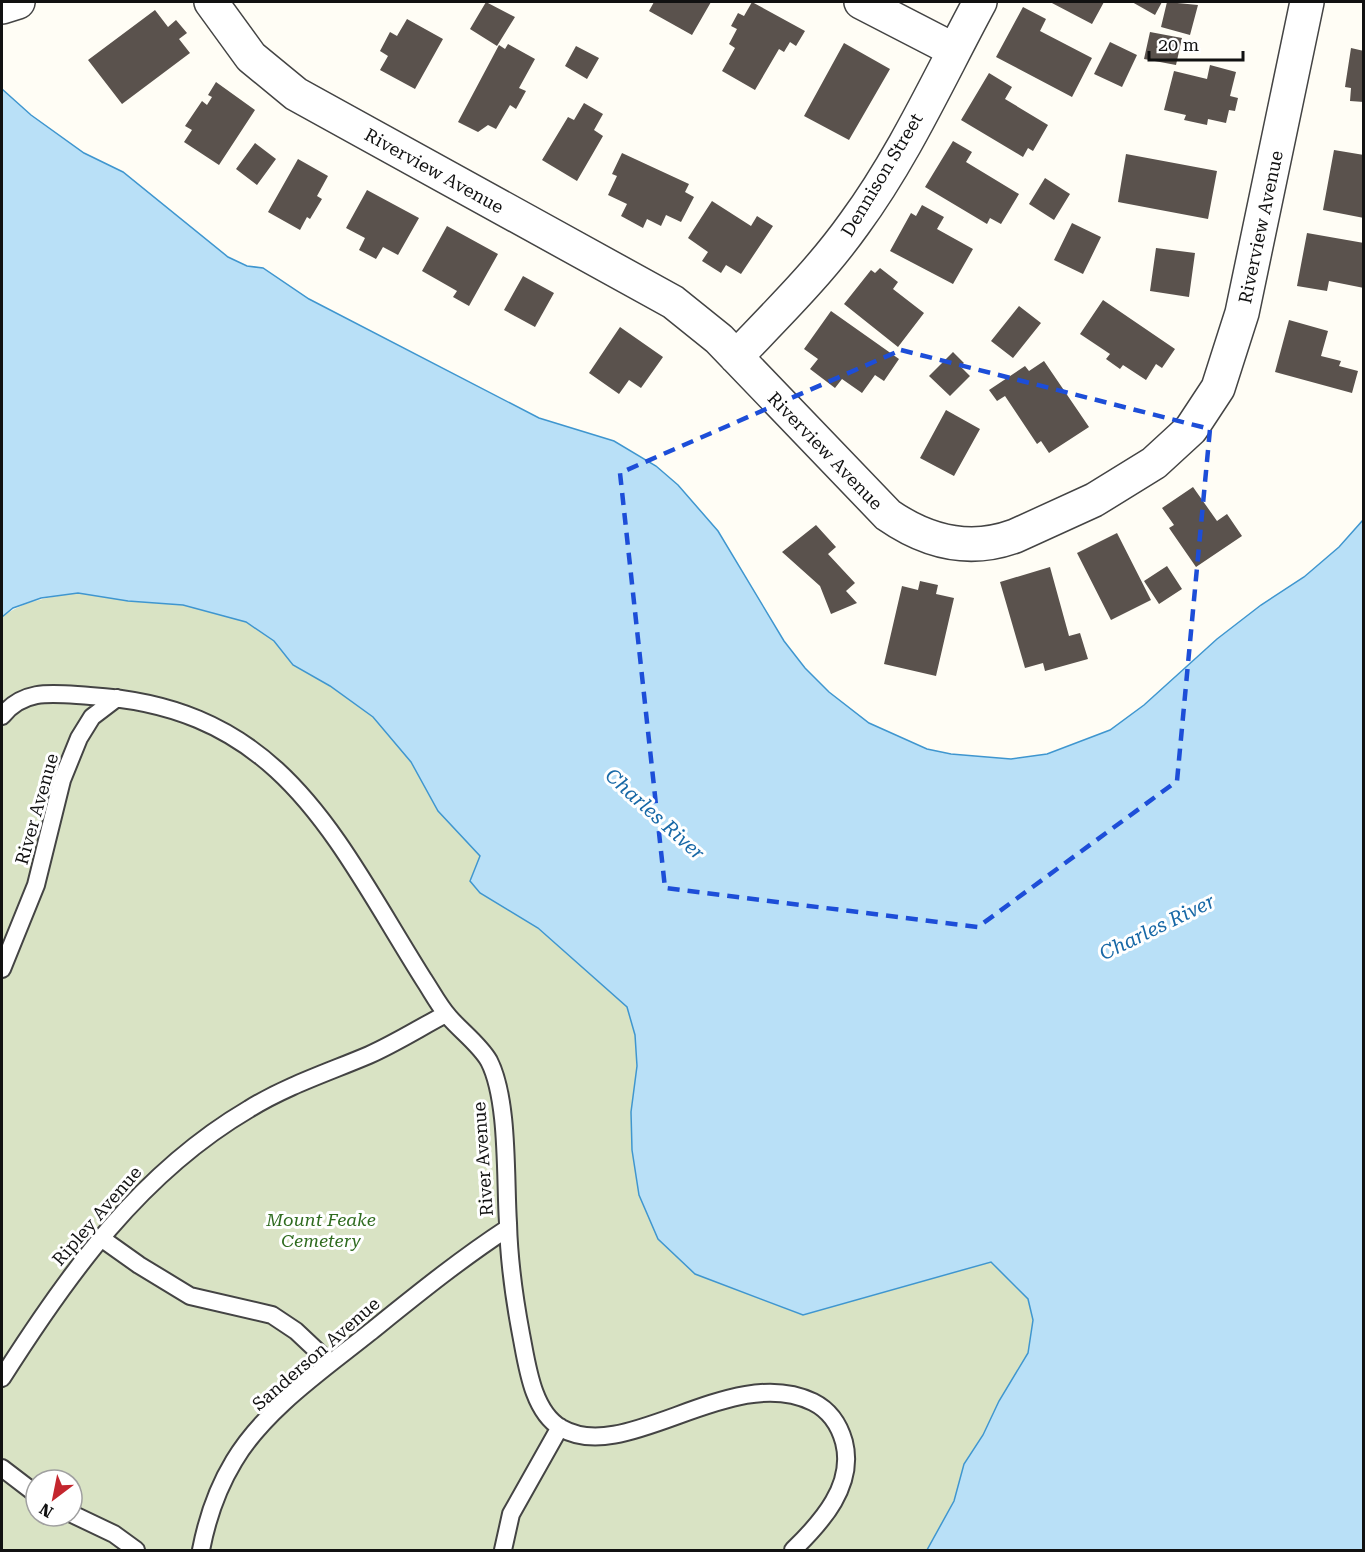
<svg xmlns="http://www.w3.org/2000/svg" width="1365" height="1552" viewBox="0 0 1365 1552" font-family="'Roboto Serif',serif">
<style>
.cemetery{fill:#d9e3c4;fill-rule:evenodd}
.water{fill:#b9e0f7;stroke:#3f96cf;stroke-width:1.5}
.building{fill:#5a524d}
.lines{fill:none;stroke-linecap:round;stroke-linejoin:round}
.service-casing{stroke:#444;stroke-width:20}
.minor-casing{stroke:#444;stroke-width:36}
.service{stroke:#fff;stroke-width:16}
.minor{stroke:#fff;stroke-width:33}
.marked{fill:none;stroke:#1d4ed8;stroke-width:4.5;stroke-dasharray:12 8;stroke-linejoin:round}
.labels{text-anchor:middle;stroke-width:6;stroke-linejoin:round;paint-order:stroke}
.street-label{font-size:18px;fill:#111;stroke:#fff}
.park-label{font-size:18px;font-style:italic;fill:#2f6b1f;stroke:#fff}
.water-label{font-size:20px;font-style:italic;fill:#1768a6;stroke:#fff}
</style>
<rect width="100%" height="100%" fill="#fffdf5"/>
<path class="cemetery" d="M78 593 128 601 183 605 246 622 274 641 293 665 330 686 373 717 411 762 438 811 480 856 470 881 480 893 538 928 627 1007 635 1035 637 1066 631 1112 632 1150 639 1195 695 1274 803 1315 991 1262 1028 1299 1033 1320 1028 1353 999 1401 983 1435 964 1464 954 1501 927 1550H2V617C25 600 50 597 78 593ZM36 1480H72V1516H36Z"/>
<path class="water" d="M2 89 31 115 84 153 123 172 228 257 247 266 263 268 309 299 539 418 614 441 656 466 678 485 718 531 784 641 805 668 829 692 869 723 927 749 951 754 1011 759 1047 754 1110 730 1144 705 1217 639 1261 605 1304 577 1339 547 1363 520V1550H927L954 1501 964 1464 983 1435 999 1401 1028 1353 1033 1320 1028 1299 991 1262 803 1315 695 1274 658 1239 639 1195 632 1150 631 1112 637 1066 635 1035 627 1007 538 928 480 893 470 881 480 856 438 811 411 762 373 717 330 686 293 665 274 641 246 622 183 605 128 601 78 593 41 598 13 608 2 617Z"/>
<path class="building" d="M486 2 515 17 497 46 470 29Z
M654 2H711L692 35 649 11Z
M752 2 805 31 796 46 790 42 784 52 779 49 755 90 722 71 735 48 729 44 737 29 731 26 738 13 744 16Z
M1050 2H1104L1092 24Z
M1132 2H1162L1155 15Z
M1167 2 1198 5 1190 35 1161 27Z
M1023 7 1046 19 1040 31 1092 58 1072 97 996 57Z
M155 10 168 27 176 20 187 33 179 39 190 53 122 104 88 60Z
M407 19 443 39 415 89 380 70 388 56 380 51 390 32 397 36Z
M1150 32 1182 38 1176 65 1144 59Z
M1110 42 1137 55 1122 87 1094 74Z
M844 43 890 69 849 140 804 116Z
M508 44 535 59 519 88 526 91 516 109 510 105 496 129 488 125 478 132 458 122 499 45 505 49Z
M576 46 599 58 587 79 565 66Z
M1351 48 1364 51V102L1350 101 1351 88 1345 87Z
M1210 65 1236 72 1230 96 1238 98 1235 111 1229 110 1226 123 1208 119 1207 125 1184 120 1186 115 1164 110 1174 71 1207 79Z
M989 73 1012 87 1005 99 1048 125 1033 151 1028 148 1023 157 961 120Z
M216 82 255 110 219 165 184 142 192 130 185 126 202 101 207 105 212 97 208 95Z
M584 103 603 114 594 130 603 136 577 181 542 160 568 117 574 120Z
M953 141 972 152 966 162 1019 194 1001 224 990 218 987 224 925 187Z
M255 143 276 159 257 185 236 169Z
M1334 150 1364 155V218L1323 210Z
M622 153 689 184 685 192 694 197 681 222 666 215 661 226 647 219 643 228 621 216 627 204 608 195 617 176 612 174Z
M1126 154 1217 171 1208 219 1118 202Z
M298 159 328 176 317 196 322 199 310 219 307 217 300 230 268 212Z
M1045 178 1070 194 1054 220 1029 204Z
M367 190 419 218 398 255 383 247 376 259 359 250 365 238 346 228Z
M712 201 751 226 757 216 773 226 741 274 726 265 721 273 702 261 708 252 688 238Z
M922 205 944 217 937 229 973 249 953 284 890 251 911 213 916 216Z
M1072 223 1101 237 1083 274 1054 260Z
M447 226 498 254 469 306 453 297 457 291 422 271Z
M1307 233 1364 243V288L1329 281 1327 291 1297 286Z
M1156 248 1195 253 1189 297 1150 291Z
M880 268 898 282 893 289 924 313 898 347 844 304 871 270 875 273Z
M523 276 554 293 535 327 504 310Z
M1103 300 1175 349 1162 368 1156 364 1146 380 1123 365 1120 369 1106 359 1110 354 1080 334Z
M1019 306 1041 323 1013 358 991 341Z
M831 311 899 359 884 381 875 375 862 393 842 379 835 388 810 369 818 359 804 349Z
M1289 320 1328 331 1321 356 1341 361 1339 366 1358 371 1352 393 1275 372Z
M620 327 663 357 641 388 629 380 619 394 589 373Z
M953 352 964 363 960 366 970 376 950 396 929 376Z
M1044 361 1089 427 1049 453 1041 441 1037 444 1005 396 997 401 989 390 1025 366 1029 371Z
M946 410 980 429 954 476 920 458Z
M1193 487 1217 521 1227 514 1242 536 1196 567 1169 528 1174 525 1162 508Z
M816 525 836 547 828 554 855 583 846 591 857 603 831 614 820 586 782 552Z
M1117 533 1151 600 1111 620 1077 553Z
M1167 566 1182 589 1159 604 1144 581Z
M1050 567 1069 636 1080 633 1088 659 1045 671 1043 663 1025 668 1000 582Z
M920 581 938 585 936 594 954 598 936 676 884 664 902 586 918 590Z"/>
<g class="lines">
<g class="service-casing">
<path id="service" d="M2 716C25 687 56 694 90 696 282 707 334 837 424 980 432 992 439 1006 449 1017 461 1031 480 1045 489 1061 509 1100 505 1179 508 1223 509 1261 514 1297 521 1334 527 1364 532 1411 561 1428 626 1466 731 1362 813 1402 829 1410 839 1424 844 1442 855 1485 822 1522 793 1550
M2 969 36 885 62 780 79 738 92 717 117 698
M101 1238 139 1265 190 1296 272 1315 296 1331 330 1363
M2 1378C68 1274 140 1173 249 1109 286 1086 329 1072 369 1055 396 1043 421 1027 446 1014
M2 1468 36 1494
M72 1514 114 1534 136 1550
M201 1550C207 1519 217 1489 234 1461 264 1410 324 1369 369 1333 415 1296 459 1260 508 1228
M503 1550 511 1514 560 1427"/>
</g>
<g class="minor-casing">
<path id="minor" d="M211 2 251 57 296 94 673 302 719 339 888 515C927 542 969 553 1015 536L1094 500 1154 463 1191 429 1218 388 1242 313 1307 2
M861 2 954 50
M2 7 18 2
M736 357C777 314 819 273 854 224 904 156 940 76 980 2"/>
</g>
<use href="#service" class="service"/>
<use href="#minor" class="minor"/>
</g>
<path class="marked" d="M901 350 1210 429 1177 781 978 927 665 888 620 473Z"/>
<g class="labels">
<g class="street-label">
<text transform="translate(434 171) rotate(29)" y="6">Riverview Avenue</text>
<text transform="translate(882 175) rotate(-59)" y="6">Dennison Street</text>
<text transform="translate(1261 227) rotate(-78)" y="6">Riverview Avenue</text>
<text transform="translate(825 451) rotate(46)" y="6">Riverview Avenue</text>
<text transform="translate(37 809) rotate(-74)" y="6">River Avenue</text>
<text transform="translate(483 1159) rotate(-94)" y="6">River Avenue</text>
<text transform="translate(97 1216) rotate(-49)" y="6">Ripley Avenue</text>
<text transform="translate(316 1354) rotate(-41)" y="6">Sanderson Avenue</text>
</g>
<g class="park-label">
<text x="321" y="1226">Mount Feake<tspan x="321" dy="21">Cemetery</tspan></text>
</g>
<g class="water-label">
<text transform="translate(655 814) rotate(42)" y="7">Charles River</text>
<text transform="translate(1157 927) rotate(-26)" y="7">Charles River</text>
</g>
</g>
<rect width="1365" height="1552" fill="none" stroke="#111111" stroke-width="6"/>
<g transform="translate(54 1498) rotate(212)"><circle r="28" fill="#ffffff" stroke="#a0a0a0" stroke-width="1.5"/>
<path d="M0-4.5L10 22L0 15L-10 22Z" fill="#c4262e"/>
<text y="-9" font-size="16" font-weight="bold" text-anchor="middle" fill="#111111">N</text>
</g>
<path d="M1149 51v9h94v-9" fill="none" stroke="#111111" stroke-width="3"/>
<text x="1158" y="51" font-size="18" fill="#111111" stroke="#ffffff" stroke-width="4.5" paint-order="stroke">20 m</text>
</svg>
